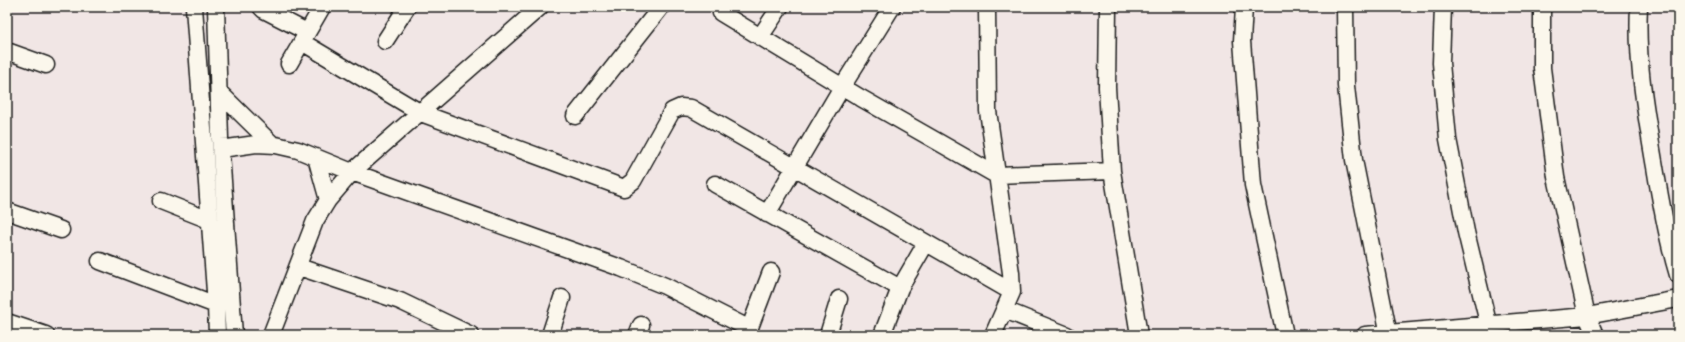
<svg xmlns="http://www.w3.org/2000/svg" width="1685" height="342" viewBox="0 0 1685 342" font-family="'Shantell Sans',sans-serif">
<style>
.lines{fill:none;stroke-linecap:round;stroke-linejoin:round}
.minor-casing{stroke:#1c1c1c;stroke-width:19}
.minor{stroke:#fbf7ec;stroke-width:16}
</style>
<rect width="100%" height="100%" fill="#f1e6e5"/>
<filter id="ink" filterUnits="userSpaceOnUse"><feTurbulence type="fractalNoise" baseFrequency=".025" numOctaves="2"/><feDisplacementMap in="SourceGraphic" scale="8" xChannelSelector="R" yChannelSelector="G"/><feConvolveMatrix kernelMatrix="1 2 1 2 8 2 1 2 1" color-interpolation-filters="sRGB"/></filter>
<g filter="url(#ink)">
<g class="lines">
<g class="minor-casing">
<path id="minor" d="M194 7 216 305 217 335
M216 7 220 139 234 335
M261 7 264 10 307 32
M987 7 988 111 1011 273 1012 292 993 335
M1108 7 1107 87 1112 171 1139 335
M1244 7 1242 41 1253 185 1285 335
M1345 7 1346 86 1354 160 1389 335
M1443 7 1441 63 1448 139 1466 232 1491 335
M1542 7V68L1556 177 1587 316 1595 335
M1639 7C1636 60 1646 115 1655 167 1661 204 1667 239 1678 275
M721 13 861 98 996 175 1112 171
M760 37 780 7
M385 41 407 7
M302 42 421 113 624 188 633 181 672 111 681 107 691 108 1012 292
M7 51 46 65
M289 64 322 7
M219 92 273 145
M575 116 661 7
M221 149 256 144 276 145 298 150 352 172 621 268 665 286 750 329
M316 157 328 200
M715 184 900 288
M161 201 209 220
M7 211 61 230
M767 214 842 87 892 7
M100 261 216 305
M299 267 400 301 471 335
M1005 310 1067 335
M7 322 46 335
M271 335 315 221 328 200 352 172 540 7
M550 335 562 298
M637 335 641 325
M747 335 771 272
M828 335 839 299
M882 335 900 288 926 243
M1365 335 1587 316 1678 299"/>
</g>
<use href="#minor" class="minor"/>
</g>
</g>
<rect width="1685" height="342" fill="none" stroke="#fbf7ec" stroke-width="24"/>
<rect x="12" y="12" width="1661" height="318" fill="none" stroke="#1c1c1c" stroke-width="1.5" filter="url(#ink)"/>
</svg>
